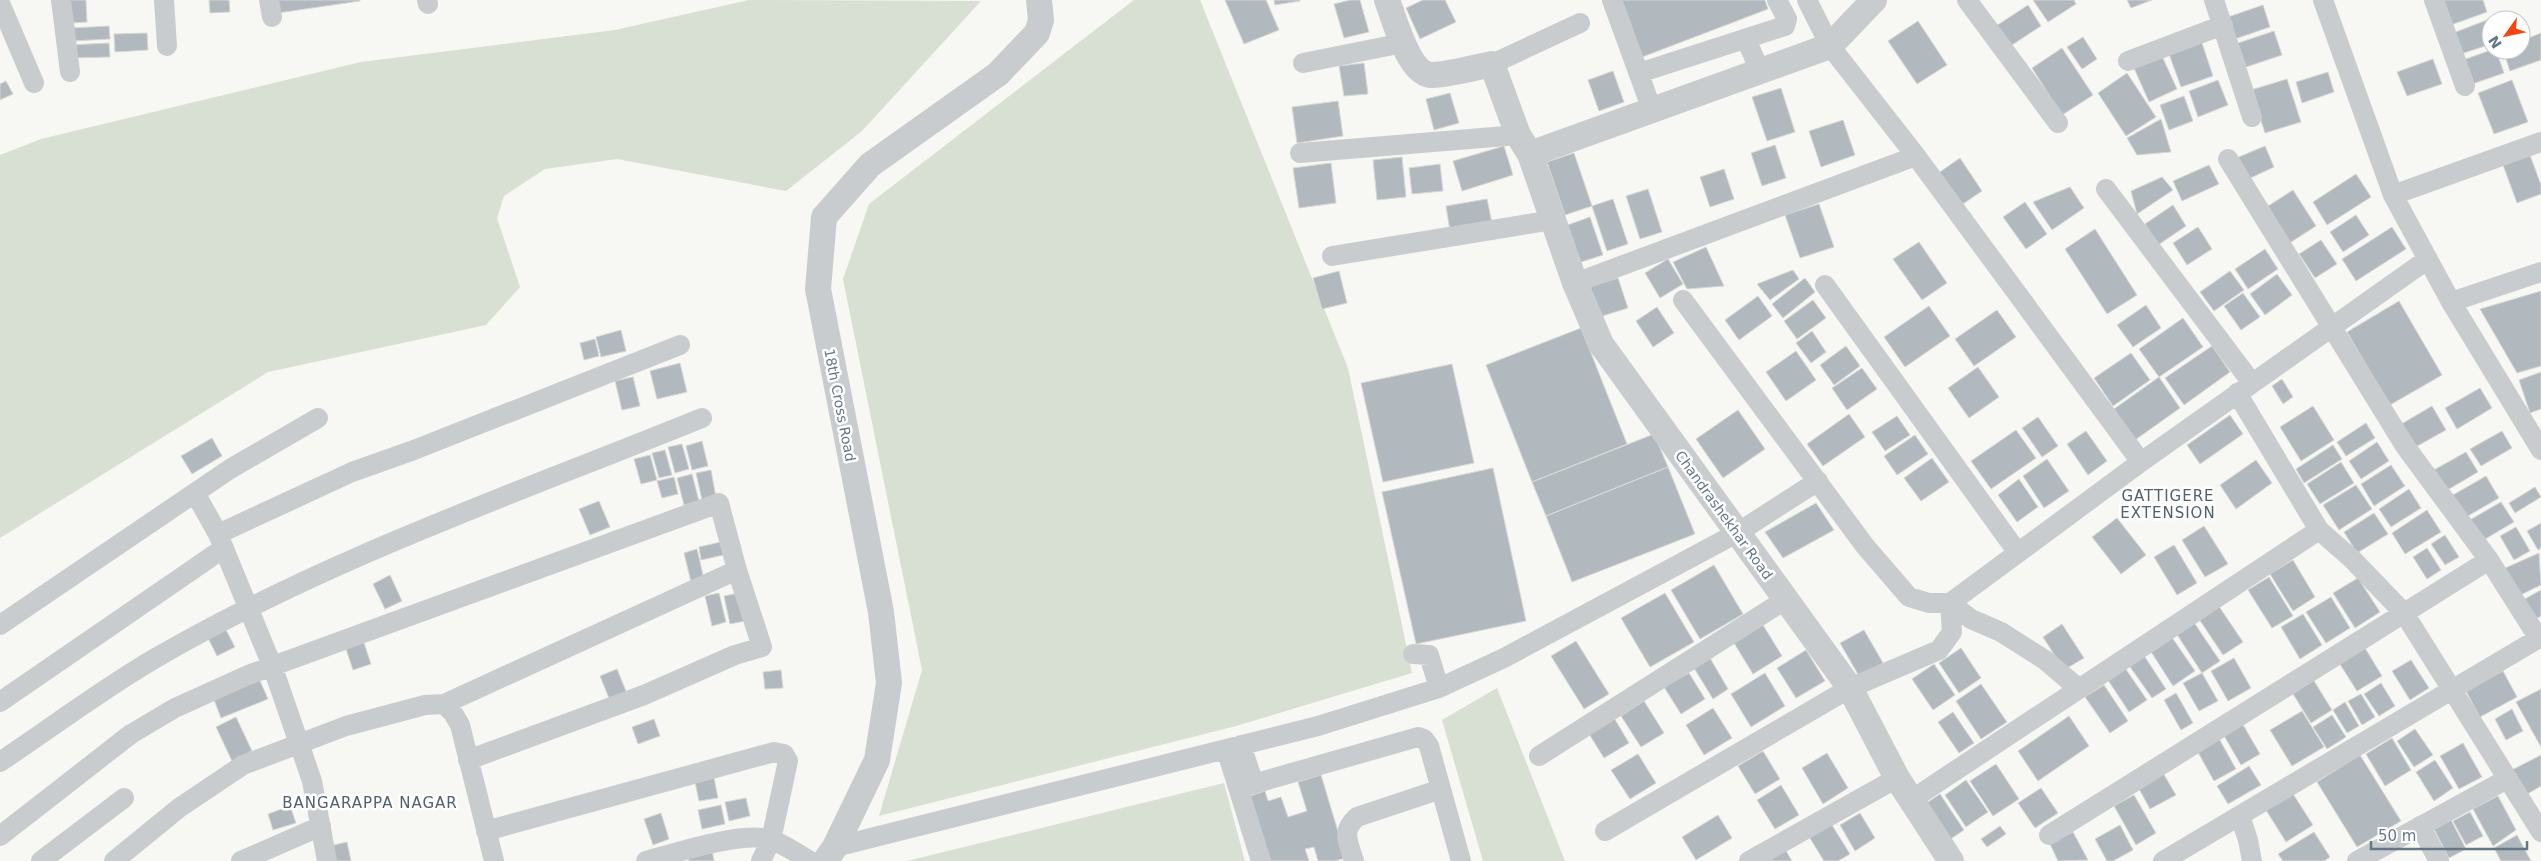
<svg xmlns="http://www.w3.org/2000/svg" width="2541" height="861" viewBox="0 0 2541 861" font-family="'DejaVu Sans',sans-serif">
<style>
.green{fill:#d8dfd3}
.building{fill:#b1b9be;stroke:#d8d8d5}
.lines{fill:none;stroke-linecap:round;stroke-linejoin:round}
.minor{stroke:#c9cccf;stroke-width:20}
.tertiary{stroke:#c9cccf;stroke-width:26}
.labels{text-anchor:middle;stroke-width:5;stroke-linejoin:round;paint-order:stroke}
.street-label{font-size:14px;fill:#637787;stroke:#fff}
.neighbourhood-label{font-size:15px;letter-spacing:1px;fill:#51606b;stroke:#fff}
</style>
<rect width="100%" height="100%" fill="#f7f7f3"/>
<path class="green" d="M749 0 981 1 862 131 786 191 617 159 545 169 504 196 497 218 520 287 486 325 268 372 0 538V155L41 139 361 62 615 30Z
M1134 0H1200L1348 368 1412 673 1236 726 879 816 922 670 843 279 869 204Z
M1497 688 1565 861H1483L1442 720Z
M1224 783 1245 861H907Z"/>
<path class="building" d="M69 0H86L87 22 70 23Z
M209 0H229L230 12 210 13Z
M276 0H360V1L278 13Z
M1225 0H1266L1279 30 1244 44Z
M1274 0H1300V1L1275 5Z
M1350 0H1360L1369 32 1344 38 1334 4Z
M1423 0H1445L1456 22 1420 39 1406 8Z
M1615 0H1765L1768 9 1637 59Z
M2033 0H2074L2076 4 2048 22Z
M2127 0H2152L2131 8Z
M2442 0H2483L2487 12 2451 25Z
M2028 5 2041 26 2009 47 1996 26Z
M2263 5 2270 27 2235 39 2228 17Z
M2487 20 2491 31V44L2461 54 2453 33Z
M1918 21 1947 65 1917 84 1888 41Z
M109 26 110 39 72 41 71 28Z
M2274 31 2282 55 2246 67 2238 43Z
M147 33 148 50 115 52 114 34Z
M2541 33V60L2510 71 2503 50H2521V41Z
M2083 37 2097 59 2082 69 2067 47Z
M109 43 110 57 72 58 71 45Z
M2202 43 2213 76 2181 87 2169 54Z
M2062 48 2093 95 2062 115 2032 68Z
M2491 50H2496L2504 73 2472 84 2463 60Z
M2162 56 2177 89 2149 102 2134 68Z
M2433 59 2442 84 2407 96 2397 72Z
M1364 63 1368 94 1344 96 1339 66Z
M1613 71 1624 102 1599 111 1588 80Z
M2328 72 2334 92 2302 103 2296 82Z
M2127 73 2156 117 2126 136 2098 93Z
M2287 79 2301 122 2265 133 2251 90Z
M2218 80 2228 105 2198 117 2189 91Z
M2512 80 2528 122 2494 134 2478 93Z
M6 81 13 94 0 100V84Z
M1781 88 1795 132 1767 141 1752 97Z
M1450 93 1459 123 1434 130 1426 99Z
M2184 96 2193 121 2169 130 2160 105Z
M1338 101 1343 136 1297 143 1292 107Z
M2161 119 2171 152 2137 155 2127 138Z
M1843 120 1855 155 1821 167 1809 131Z
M1775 145 1786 178 1762 186 1751 153Z
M1504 146 1513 175 1462 191 1453 161Z
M2265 146 2274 167 2244 181 2234 159Z
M1574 153 1592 206 1565 215 1547 162Z
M2530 155 2541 185V194L2517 203 2503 165Z
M1402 157 1406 197 1377 200 1373 160Z
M1960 158 1982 191 1960 206 1937 174Z
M1331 163 1336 203 1299 208 1293 168Z
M1440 164 1443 191 1412 194 1409 168Z
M2209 165 2219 184 2182 201 2173 181Z
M1724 169 1734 199 1710 207 1700 177Z
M2356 174 2371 197 2327 225 2313 202Z
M2162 177 2173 190 2137 214 2131 191Z
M2070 187 2084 208 2052 230 2033 202Z
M1648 189 1662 232 1640 239 1626 196Z
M2293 190 2316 226 2285 246 2262 210Z
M1487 199 1492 223 1450 231 1446 206Z
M1613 199 1628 244 1607 251 1592 206Z
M2025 202 2047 234 2026 249 2003 217Z
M1819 204 1834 247 1800 258 1785 215Z
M2173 205 2186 226 2158 245 2145 224Z
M2356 215 2369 235 2343 252 2330 232Z
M1590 217 1603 255 1575 264 1562 227Z
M2198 227 2212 249 2187 265 2173 243Z
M2392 227 2406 249 2356 281 2342 259Z
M2095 229 2137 295 2107 314 2065 249Z
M2321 240 2337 264 2315 278 2299 254Z
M1919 242 1947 283 1922 300 1893 259Z
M1706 247 1724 286 1687 289 1673 262Z
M2265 249 2278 269 2248 289 2235 269Z
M1668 259 1683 284 1660 298 1645 273Z
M1793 270 1799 279 1770 300 1757 284Z
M1339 271 1347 303 1322 309 1313 278Z
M2230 271 2244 290 2214 311 2200 292Z
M2277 274 2292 295 2265 315 2250 294Z
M1618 278 1628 308 1599 317 1589 287Z
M1805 278 1815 292 1783 318 1772 304Z
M2541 291V366L2517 373 2480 309Z
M2243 293 2260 317 2241 330 2224 306Z
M1758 296 1772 316 1739 340 1725 320Z
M1813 300 1826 318 1797 339 1784 321Z
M2399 301 2442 375 2390 405 2347 332Z
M2146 305 2161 328 2133 347 2117 325Z
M1929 306 1950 336 1905 367 1884 337Z
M1657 307 1674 333 1653 347 1636 321Z
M1997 310 2016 337 1974 366 1955 339Z
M2183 318 2203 347 2159 377 2139 349Z
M1581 328 1627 444 1532 482 1486 365Z
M621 330 626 351 601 357 596 337Z
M1812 331 1826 352 1811 363 1796 343Z
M595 339 599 356 584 360 580 343Z
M1846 346 1860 366 1834 385 1820 365Z
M2212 346 2230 372 2184 405 2165 378Z
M1796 351 1816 380 1786 401 1766 372Z
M2131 353 2150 380 2113 406 2094 378Z
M680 363 687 392 657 399 650 371Z
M1452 364 1474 463 1383 482 1361 383Z
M1978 367 1999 397 1969 418 1948 388Z
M1862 368 1877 389 1847 410 1832 388Z
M2541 372V409L2530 413 2519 380Z
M633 377 640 406 622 410 615 381Z
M2159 377 2180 408 2135 440 2114 409Z
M2282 379 2293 397 2283 404 2272 386Z
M2480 388 2492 408 2457 429 2445 408Z
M2313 406 2334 440 2301 461 2280 427Z
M2432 406 2446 430 2412 449 2398 426Z
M1738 410 1765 449 1723 478 1696 439Z
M1849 414 1865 437 1823 466 1807 444Z
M2230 415 2243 434 2200 464 2187 445Z
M1897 416 1910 435 1885 451 1872 432Z
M2038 417 2058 446 2042 457 2022 428Z
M2366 423 2375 438 2346 456 2337 442Z
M2016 430 2036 458 1991 489 1971 461Z
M2086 431 2107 461 2088 475 2067 444Z
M2502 431 2512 448 2481 466 2470 449Z
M1654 434 1668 467 1546 516 1532 482Z
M1915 435 1928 454 1897 475 1884 456Z
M212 438 222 456 192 474 181 456Z
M702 441 708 466 692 470 686 446Z
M2377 442 2389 461 2361 479 2349 461Z
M682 444 689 469 675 473 668 447Z
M2333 445 2342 459 2304 483 2296 469Z
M665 450 672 475 659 478 652 453Z
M2466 452 2478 472 2444 492 2432 471Z
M650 455 657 480 641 484 634 459Z
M1932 458 1949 482 1921 501 1904 478Z
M2047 459 2069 491 2044 508 2023 476Z
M2256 460 2272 483 2236 509 2220 485Z
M2341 462 2354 483 2320 504 2307 484Z
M2391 465 2405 486 2374 506 2361 484Z
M1668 467 1695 534 1572 582 1546 516Z
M1493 468 1526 621 1416 644 1382 492Z
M711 470 716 498 702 500 696 473Z
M692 474 699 501 684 505 677 478Z
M2486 476 2499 498 2466 517 2453 495Z
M674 477 678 494 662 498 657 481Z
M2019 479 2038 507 2017 522 1998 495Z
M2356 485 2372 509 2339 530 2323 505Z
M2535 487 2541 497 2515 513 2509 503Z
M2409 489 2421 508 2391 527 2379 509Z
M599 501 610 527 590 535 579 509Z
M2501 502 2514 522 2480 542 2468 521Z
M1816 503 1834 530 1783 558 1765 532Z
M2427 510 2441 532 2405 554 2392 533Z
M2374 513 2388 534 2357 553 2344 532Z
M2117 518 2146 555 2121 574 2092 537Z
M2541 523V548L2538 550 2527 531Z
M2204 526 2228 564 2205 577 2182 540Z
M2516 527 2530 551 2514 560 2500 536Z
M2445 535 2459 557 2445 565 2431 544Z
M725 541 728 554 701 560 699 547Z
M2174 545 2197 583 2177 595 2154 557Z
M2427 548 2441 570 2427 579 2413 557Z
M697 549 704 579 691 582 684 553Z
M2539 553 2541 585 2516 597 2503 569Z
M2293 560 2315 597 2293 611 2270 574Z
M1714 565 1743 614 1700 639 1671 590Z
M390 575 402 601 385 609 373 584Z
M2269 577 2293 616 2272 628 2248 590Z
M2358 578 2380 612 2355 628 2333 593Z
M2541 590V616L2534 620 2523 600Z
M719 593 726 622 712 626 705 596Z
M739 593 745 621 730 624 724 596Z
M1665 593 1694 642 1650 667 1621 618Z
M2331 597 2350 628 2326 643 2306 612Z
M2216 602 2243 642 2223 655 2197 616Z
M2303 614 2322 645 2300 659 2281 627Z
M2193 621 2220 661 2202 673 2176 633Z
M2062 624 2084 658 2064 670 2043 637Z
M1763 625 1782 656 1753 674 1734 643Z
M226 630 235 647 217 656 208 638Z
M1864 630 1883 663 1859 676 1840 643Z
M2169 633 2195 671 2173 686 2148 647Z
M362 637 371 664 353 670 344 643Z
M1576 641 1609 694 1584 709 1551 656Z
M2362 643 2382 676 2357 691 2336 658Z
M1961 648 1981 678 1959 693 1939 663Z
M1806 650 1825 681 1796 698 1777 668Z
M2141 651 2166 689 2152 698 2126 661Z
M1710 658 1728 689 1713 699 1694 668Z
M2234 658 2251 688 2228 701 2211 671Z
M2411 660 2429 688 2410 700 2392 671Z
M1934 664 1955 695 1933 710 1912 679Z
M2123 665 2147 700 2129 712 2106 677Z
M617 669 628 696 611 703 600 676Z
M781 670 783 688 765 689 763 672Z
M2503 671 2517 697 2480 717 2466 691Z
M1689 673 1705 699 1681 714 1664 687Z
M1765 673 1785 706 1751 727 1731 694Z
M2202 673 2218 701 2199 711 2183 683Z
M257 674 268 699 221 718 211 692Z
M2311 676 2332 710 2311 723 2290 689Z
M2381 683 2395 706 2379 716 2364 694Z
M1981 684 2007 722 1981 739 1956 701Z
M2104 685 2128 721 2110 733 2085 697Z
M2541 689V747L2516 702Z
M2176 693 2193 723 2181 730 2164 700Z
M2361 694 2375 717 2362 725 2348 701Z
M1644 701 1664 733 1641 747 1621 716Z
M2345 702 2359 726 2347 733 2333 710Z
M1713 708 1732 738 1704 755 1686 725Z
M2512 709 2523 731 2506 740 2495 719Z
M2302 711 2324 747 2292 766 2270 730Z
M1953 712 1974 743 1959 753 1938 722Z
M1611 713 1629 743 1604 758 1586 729Z
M2332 715 2346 737 2327 749 2313 727Z
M2069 716 2089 746 2038 781 2018 751Z
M236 717 252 751 232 761 216 727Z
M654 719 660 736 638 744 632 727Z
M2242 723 2260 754 2241 765 2223 734Z
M2415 729 2433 755 2414 767 2397 741Z
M2217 735 2236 769 2214 781 2195 747Z
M2392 738 2411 770 2385 786 2366 754Z
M2463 743 2482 777 2459 789 2440 756Z
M1763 751 1780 779 1755 794 1738 766Z
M1827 753 1848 788 1823 804 1802 768Z
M1638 754 1656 783 1630 799 1611 770Z
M2360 755 2401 821 2357 847 2317 782Z
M2541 755V786L2524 796 2510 771Z
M2435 760 2453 788 2434 801 2416 772Z
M1996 764 2019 799 1993 816 1970 781Z
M2249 766 2261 785 2228 804 2217 786Z
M713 773 718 798 699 801 694 777Z
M2163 773 2176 795 2150 809 2138 787Z
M1321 775 1346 858 1335 861H1318L1314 847 1305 849 1309 861H1270L1250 796 1265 791 1268 801 1281 797 1288 817 1307 811 1298 782Z
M1966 780 1988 812 1966 827 1945 795Z
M1781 785 1799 815 1775 829 1757 800Z
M2041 788 2058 813 2035 828 2018 803Z
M1940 794 1964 830 1946 842 1922 806Z
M2293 794 2313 825 2286 842 2266 810Z
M2134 795 2156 833 2136 845 2114 806Z
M2498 796 2516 830 2493 846 2473 809Z
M746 798 750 816 729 821 725 802Z
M721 805 725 824 702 829 698 810Z
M290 806 296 823 273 830 268 814Z
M2470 812 2483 836 2466 845 2453 821Z
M661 813 669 839 653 845 644 819Z
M1860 813 1875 838 1855 851 1840 825Z
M1718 815 1732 838 1696 860 1682 837Z
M2451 820 2466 849 2449 858 2434 829Z
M1830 822 1850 854 1838 861H1824L1808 835Z
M2120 825 2133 850 2113 861H2107L2095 839Z
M2000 826 2006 834 1987 847 1981 839Z
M2073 832 2088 860 2058 861 2050 844Z
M2314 832 2330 857 2324 861H2283L2278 854Z
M2517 835 2531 861H2501L2494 848Z
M347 842 351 861H333L330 846Z
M1783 846 1792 861H1762Z
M712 850 714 861H689L687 855Z"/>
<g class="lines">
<path class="minor" d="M61 0 70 72
M164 0 167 46
M269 0 272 17
M427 0 428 4
M1612 0 1652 110
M1807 0 1830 46 1916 156 2141 462
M1967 0 2058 123
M2214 0 2252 117
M2323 0 2393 195 2451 302 2541 450
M2434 0 2465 86
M0 3 34 83
M1746 39 1760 71
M2128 61 2223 25
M1303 63 1403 43
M1492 64 1580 23
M1639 73 1785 26 1787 19 1777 0
M1300 153 1518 135
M2228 159 2405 446 2489 560 2539 639
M2106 189 2252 383
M2393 195 2541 142
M1332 256 1553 220
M1575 283 1916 156
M1825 285 2018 553
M1683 300 1865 546 1909 597 1929 603H1950L1971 619 2001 632 2045 660 2078 688
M2451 302 2541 272
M2237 393 2319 530 2352 559 2404 613 2541 832
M195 493 218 534 273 668 312 781 327 861
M218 534 352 472 414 450 680 345
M0 625 230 469 318 418
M1413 654 1429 655 1439 688
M0 702 224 548
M444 704 737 570
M1241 745 1254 784
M1226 749 1261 861
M1539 756 1785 600
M0 762C51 728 101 690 154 659 326 559 517 493 702 418
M1239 788 1418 737 1424 739 1429 746 1461 861
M1911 800 2319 530
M2240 816 2248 840 2252 861
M2420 826 2439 861
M486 831 774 752 784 754 788 761 771 840 761 861
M1605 831 1850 688 1939 650 1952 632 1950 603 2141 462 2428 259
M2049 835 2489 560
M0 836 131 734 175 708 248 675 719 503 737 570 762 647 735 655 644 695 468 760
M835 847 1318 726 1439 688 1504 658 1737 533 1818 481
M41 861 124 798
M114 861 179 808 243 765 346 726 425 705 444 704 453 713 460 725 494 861
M241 861 321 826
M646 861C675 853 745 830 772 840 785 845 798 854 810 861
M1354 861C1349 843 1340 832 1357 817L1441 789
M1749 861 1897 778
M2163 861 2541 637
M2357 861 2507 779"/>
<path class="tertiary" d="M1387 0C1394 18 1408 72 1430 75 1443 76 1477 67 1492 64L1518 135 1530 154 1830 46 1874 0
M1530 154 1575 283 1601 344 1850 688 1897 778 1951 861
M825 861 835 847 877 760 889 683 881 612 818 289 824 217 870 165 998 74 1037 33 1041 20 1039 0"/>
</g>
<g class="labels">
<g class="street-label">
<text transform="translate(840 405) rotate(79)" y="5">18th Cross Road</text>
<text transform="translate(1724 515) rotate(54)" y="5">Chandrashekhar Road</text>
</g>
<g class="neighbourhood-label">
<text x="2168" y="501">GATTIGERE<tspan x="2168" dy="17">EXTENSION</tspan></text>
<text x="370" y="808">BANGARAPPA NAGAR</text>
</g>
</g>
<g transform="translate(2506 35) rotate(237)"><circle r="24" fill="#ffffff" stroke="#c1c9cf"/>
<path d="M0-4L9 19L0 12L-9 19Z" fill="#f44715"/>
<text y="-8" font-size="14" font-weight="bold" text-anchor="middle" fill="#637787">N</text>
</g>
<path d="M2371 841v8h156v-8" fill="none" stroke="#637787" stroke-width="2.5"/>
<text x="2378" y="841" font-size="15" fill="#637787" stroke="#ffffff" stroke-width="4" paint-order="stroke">50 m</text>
</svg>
